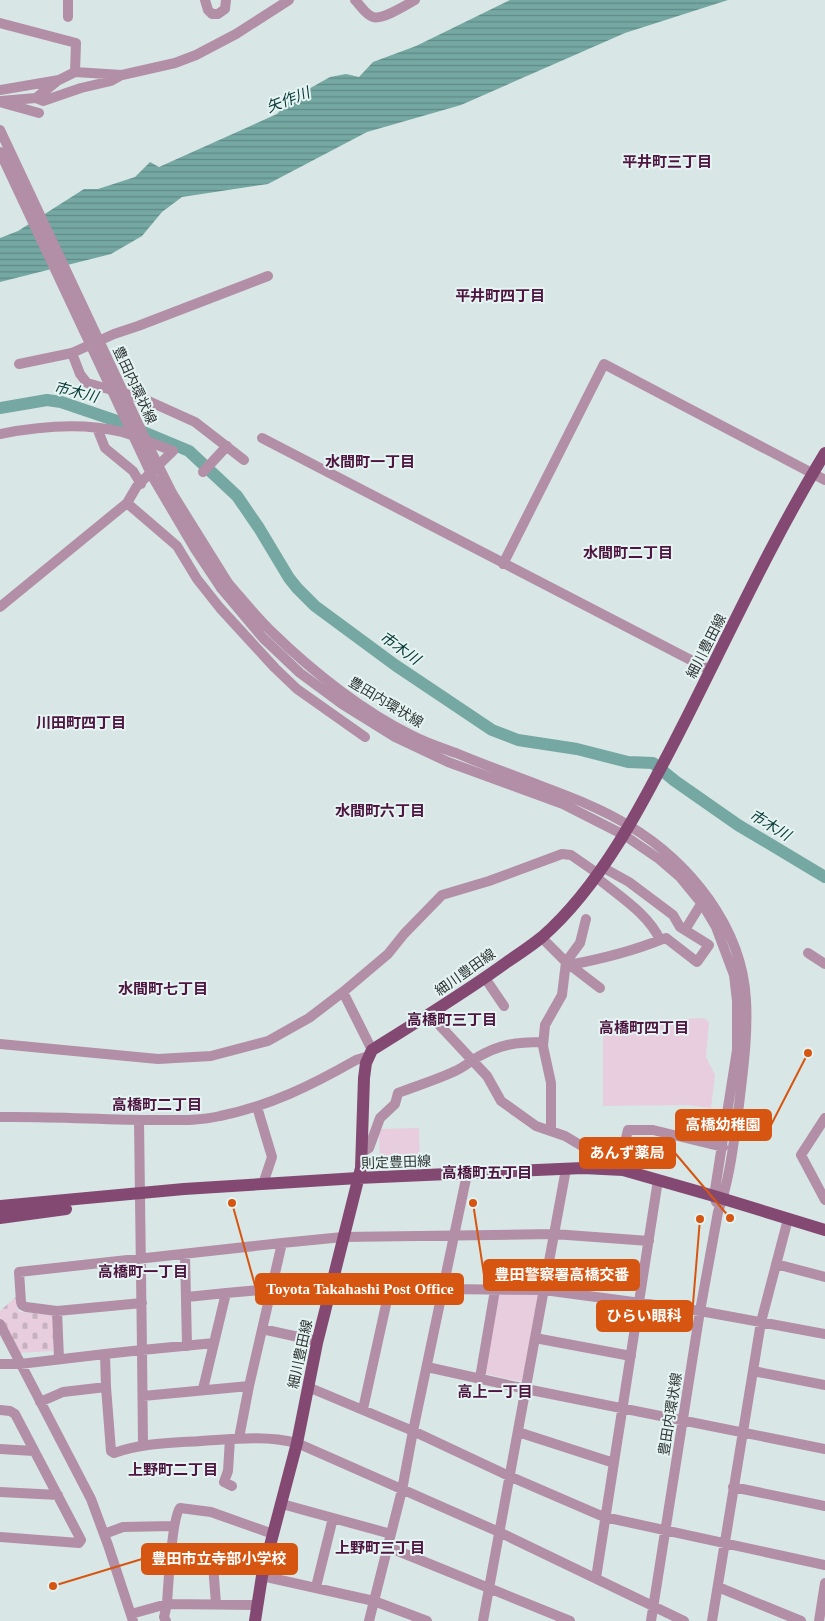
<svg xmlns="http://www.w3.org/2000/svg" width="825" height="1621" viewBox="0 0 825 1621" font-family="'Times New Roman','Noto Sans JP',serif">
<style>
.cemetery{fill:url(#cemetery-stones)}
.green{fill:#e7cdde}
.water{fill:url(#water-rules)}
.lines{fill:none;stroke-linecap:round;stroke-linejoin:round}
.river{stroke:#75a8a3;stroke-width:12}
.minor{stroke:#b28fa6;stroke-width:10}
.major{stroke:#844972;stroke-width:12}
.minor-bridge{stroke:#b28fa6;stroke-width:10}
.labels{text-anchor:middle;stroke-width:4;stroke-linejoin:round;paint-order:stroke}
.street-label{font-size:14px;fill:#2f3534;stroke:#e5f4f2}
.water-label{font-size:15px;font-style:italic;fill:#073936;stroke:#e5f4f2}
.neighbourhood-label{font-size:15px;font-weight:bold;fill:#4d153f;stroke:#e5f4f2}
.leader{fill:none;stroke:#d65510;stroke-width:2}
.callout-dot{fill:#d65510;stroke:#e5f4f2;stroke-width:2}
.callout{fill:#d65510;stroke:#d65510;stroke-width:2}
.callout-label{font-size:15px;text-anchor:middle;font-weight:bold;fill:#fff}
</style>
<defs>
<pattern id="cemetery-stones" width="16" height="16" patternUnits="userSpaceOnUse" patternTransform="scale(1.25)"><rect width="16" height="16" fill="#e7cdde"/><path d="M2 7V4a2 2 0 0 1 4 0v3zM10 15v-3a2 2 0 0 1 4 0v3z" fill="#c6b1bf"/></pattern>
<pattern id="water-rules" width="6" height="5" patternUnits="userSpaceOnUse" patternTransform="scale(1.25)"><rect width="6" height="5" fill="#75a8a3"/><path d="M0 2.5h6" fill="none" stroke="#608a86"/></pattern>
</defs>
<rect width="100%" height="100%" fill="#d8e7e5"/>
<path class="cemetery" d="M17 1296V1309L20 1312 55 1315 53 1351 18 1353 0 1318V1311Z"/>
<path class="green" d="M704 1018 709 1022 706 1057 715 1075 711 1108 688 1105 603 1106V1022Z
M419 1128 420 1168 380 1170 379 1129Z
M498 1294H540L523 1382 482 1373Z"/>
<path class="water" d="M510 0H728L625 33 461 105 367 132 268 184 182 197 162 212 142 236 111 254 0 282V238L18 231 84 189H98L135 177 150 162 159 167 277 114 291 99 330 77 346 74 359 77 373 62 416 46Z"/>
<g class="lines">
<path class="river" d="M0 408 47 400 61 402 117 421 189 451 237 496 259 528 289 578 297 588 315 606 395 665 492 730 518 740 577 749 628 762 653 763 675 781 738 825 825 877"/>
<path class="minor" d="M205 0 208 10 212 14H218L225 9 226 0
M355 0C360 5 366 15 373 17 383 20 406 5 415 0
M68 17V0
M0 23 76 43 75 72
M0 90 59 80 75 72 122 75 175 63 196 55 236 34 289 0
M36 98 43 101 81 88 111 81 120 76
M0 101 36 98 56 82
M3 103 39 113
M72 353 80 374 87 383 144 399 195 422 244 460
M19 364 72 353 114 334 138 326 268 276
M97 428 105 448 133 471 141 484
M0 434C40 426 82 422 122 432 139 437 156 445 173 451L137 486 127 503 0 607
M262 438 710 670
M203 472 227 446
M127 503 177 546 197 579 220 608 275 668 297 689 365 737
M503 564 604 364 825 480
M228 583C243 600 257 618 274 634 313 672 364 712 413 736 426 743 442 748 456 753 480 763 504 772 528 781 562 794 597 806 628 825 690 862 742 927 746 1000 748 1036 743 1070 739 1105 734 1139 730 1180 718 1212L700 1311 651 1621
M221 588 263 638 300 673 342 704 395 737 448 762 563 804 624 835 659 859 680 877 703 905 716 927 734 975 737 1001V1050L714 1196 716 1202
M595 876C617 895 648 913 660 940L666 938 697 962 709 945 680 927 673 915 629 882 602 867
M685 930 701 904
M541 937 566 962 600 988
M808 953 825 964
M569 965C601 959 630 952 660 940
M485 978 504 1006
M343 992 372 1050
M430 1015 487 1076 501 1101 536 1126 565 1136 587 1149 583 1168
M0 1044 158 1059 211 1056 268 1041 309 1018 343 992 388 954 404 934 442 895 489 881 562 854 571 855 597 873
M257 1107 272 1157 263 1184
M0 1117C52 1116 104 1120 156 1120 177 1120 199 1121 220 1116 270 1106 312 1085 356 1060L369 1056
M825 1118 801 1155 825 1200
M139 1120 142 1350 105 1354 106 1387 111 1451 114 1453C142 1443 171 1443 201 1441 234 1439 265 1435 297 1443L499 1532 684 1621
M551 1131V1083L543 1046 545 1025 562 995 566 962 580 943 586 919
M361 1153 369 1148 380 1118 395 1104 398 1093C416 1086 436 1080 453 1072 463 1068 468 1063 476 1058 500 1044 516 1042 543 1042
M618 1170 628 1130H653L723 1147
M185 1254 187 1346
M776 1264 825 1277
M329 1292 443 1289 544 1290 700 1311 825 1334
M187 1297 226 1293
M142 1303 57 1311 26 1307 22 1305 21 1302 19 1272 282 1243
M57 1311 59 1359
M0 1324 91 1499 108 1545 133 1621
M262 1329 312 1340 317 1343
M535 1338 631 1356
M0 1364H20L105 1354
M427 1367 526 1389 825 1449
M753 1371 825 1385
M480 1378 495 1290
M308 1387 413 1431 509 1476 604 1517 825 1565
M203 1389 226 1293 272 1289
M143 1396 249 1386
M40 1402 63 1392 106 1387
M363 1409 389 1291
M0 1410 10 1411 15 1414 81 1540 79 1543 0 1537
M518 1432 614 1463
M239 1438 249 1386 282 1243 343 1237 554 1234 649 1241
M230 1439 228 1471 224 1482 232 1486
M143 1445 142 1350 214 1343
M0 1449 34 1451
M733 1487 825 1506
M0 1492 58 1495
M282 1504 391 1534
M104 1534 123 1527 172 1526 175 1523
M388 1547 570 1621
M212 1551 216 1604
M262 1576 374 1601 427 1621
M596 1578 658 1180
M316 1587 333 1518
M718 1587 801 1621
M131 1614 167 1604 257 1605
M166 1621 164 1617 167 1604C168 1588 172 1517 180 1508L211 1512 273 1534
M369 1621 402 1490 413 1431 467 1174
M483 1621 566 1169
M712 1621 761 1322 788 1219
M819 1621 825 1583"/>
<path class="major" d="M0 1206 184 1189 358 1178 583 1168 623 1170 714 1196 825 1230
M0 1218 66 1209
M255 1621 262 1576 297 1443 317 1343 361 1168 364 1078 366 1063 372 1050C418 1021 463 994 507 962 519 954 531 946 542 937 604 883 647 795 684 723 730 632 772 540 825 453"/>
<path class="minor-bridge" d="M0 130 149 447 172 493 228 583
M0 152 152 476 195 549 221 588"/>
</g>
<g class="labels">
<g class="street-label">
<text transform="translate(135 385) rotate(65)" y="5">豊田内環状線</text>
<text transform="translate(706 646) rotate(-63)" y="5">細川豊田線</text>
<text transform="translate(386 702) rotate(31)" y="5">豊田内環状線</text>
<text transform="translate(465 972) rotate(-35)" y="5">細川豊田線</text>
<text transform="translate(396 1162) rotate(-2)" y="5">則定豊田線</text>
<text transform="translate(300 1354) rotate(-78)" y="5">細川豊田線</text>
<text transform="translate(670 1414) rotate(-81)" y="5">豊田内環状線</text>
</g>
<g class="water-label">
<text transform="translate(288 100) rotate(-21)" y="5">矢作川</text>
<text transform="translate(76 392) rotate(14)" y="5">市木川</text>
<text transform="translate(400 648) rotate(35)" y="5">市木川</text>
<text transform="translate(770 825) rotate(31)" y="5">市木川</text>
</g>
<g class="neighbourhood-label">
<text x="667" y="167">平井町三丁目</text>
<text x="500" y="301">平井町四丁目</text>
<text x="370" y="467">水間町一丁目</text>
<text x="628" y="558">水間町二丁目</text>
<text x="81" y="728">川田町四丁目</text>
<text x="380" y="816">水間町六丁目</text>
<text x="163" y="994">水間町七丁目</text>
<text x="452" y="1025">高橋町三丁目</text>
<text x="644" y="1033">高橋町四丁目</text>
<text x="157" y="1110">高橋町二丁目</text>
<text x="487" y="1178">高橋町五丁目</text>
<text x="143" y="1277">高橋町一丁目</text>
<text x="495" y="1397">高上一丁目</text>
<text x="173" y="1475">上野町二丁目</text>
<text x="380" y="1553">上野町三丁目</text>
</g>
</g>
<path class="leader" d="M808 1053L771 1125M730 1218L675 1153M473 1203L484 1275M232 1203L256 1289M700 1219L692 1316M53 1586L142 1559"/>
<g class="callout-dot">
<circle cx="808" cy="1053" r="5"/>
<circle cx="730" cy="1218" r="5"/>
<circle cx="473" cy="1203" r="5"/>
<circle cx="232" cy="1203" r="5"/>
<circle cx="700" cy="1219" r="5"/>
<circle cx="53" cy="1586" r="5"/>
</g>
<g class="callout">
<rect x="676" y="1110" width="95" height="30" rx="5"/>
<rect x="580" y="1138" width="95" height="30" rx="5"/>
<rect x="484" y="1260" width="155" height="30" rx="5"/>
<rect x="256" y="1274" width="207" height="30" rx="5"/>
<rect x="597" y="1301" width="95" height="30" rx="5"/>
<rect x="142" y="1544" width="155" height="30" rx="5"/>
</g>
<g class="callout-label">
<text x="723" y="1130">高橋幼稚園</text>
<text x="627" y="1158">あんず薬局</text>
<text x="562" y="1280">豊田警察署高橋交番</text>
<text x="360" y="1294">Toyota Takahashi Post Office</text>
<text x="644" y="1321">ひらい眼科</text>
<text x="219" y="1564">豊田市立寺部小学校</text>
</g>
</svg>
